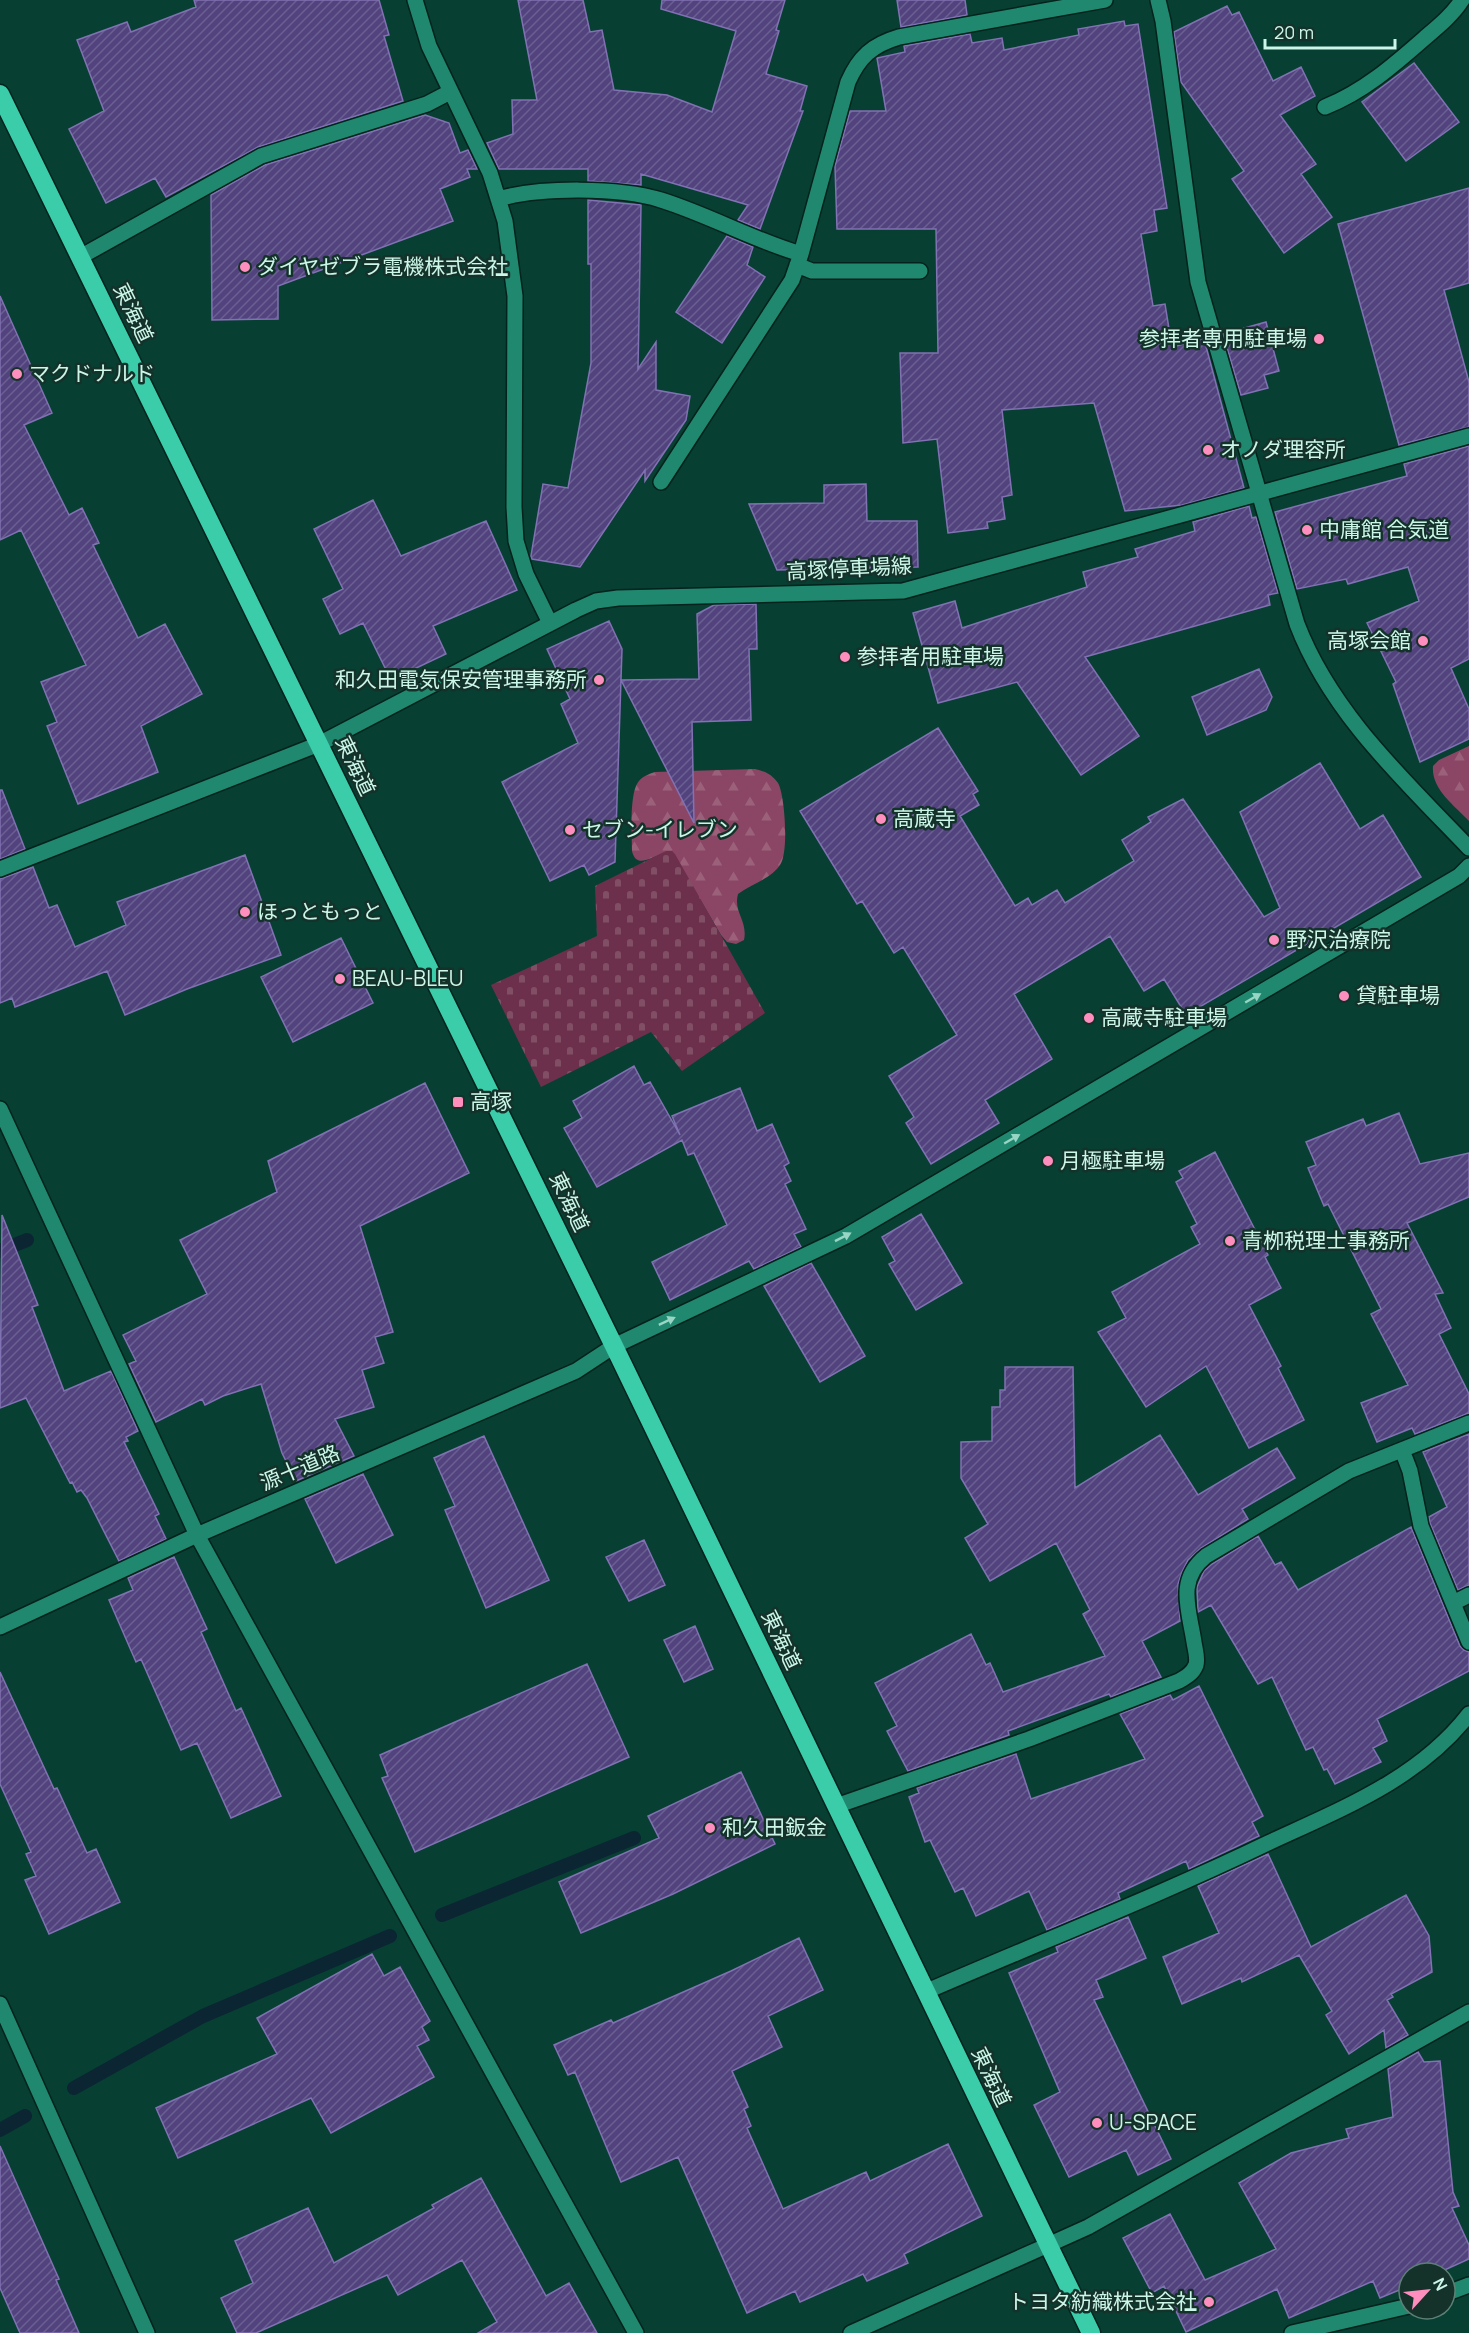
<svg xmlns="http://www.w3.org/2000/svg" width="1469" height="2333" viewBox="0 0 1469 2333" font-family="Manrope,'Noto Sans JP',sans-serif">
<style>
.forest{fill:url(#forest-firs)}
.cemetery{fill:url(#cemetery-stones)}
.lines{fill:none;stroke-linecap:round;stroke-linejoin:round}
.stream{stroke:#0b2533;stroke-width:14}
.building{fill:url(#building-hatch);stroke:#8172b3;stroke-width:1.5}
.street-casing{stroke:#04231c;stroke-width:18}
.secondary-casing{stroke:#04231c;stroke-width:18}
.highway-casing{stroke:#04231c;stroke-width:21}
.street{stroke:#218870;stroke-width:15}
.secondary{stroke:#218870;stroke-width:15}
.highway{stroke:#3bccaa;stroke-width:18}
.oneway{fill:#98d5c4}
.poi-dot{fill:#fd8ebe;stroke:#14322a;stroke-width:2}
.labels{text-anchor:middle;stroke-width:5;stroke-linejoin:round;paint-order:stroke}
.poi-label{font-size:21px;fill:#cbf6e8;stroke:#14322a;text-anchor:start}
.street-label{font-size:21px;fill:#cbf6e8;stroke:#14322a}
</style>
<defs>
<pattern id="forest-firs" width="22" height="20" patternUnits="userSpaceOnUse" patternTransform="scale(1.5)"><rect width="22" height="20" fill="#8c4665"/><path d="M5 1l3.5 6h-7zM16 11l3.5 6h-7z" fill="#9b617b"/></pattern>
<pattern id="cemetery-stones" width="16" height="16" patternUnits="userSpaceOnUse" patternTransform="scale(1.5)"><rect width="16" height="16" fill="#6d304c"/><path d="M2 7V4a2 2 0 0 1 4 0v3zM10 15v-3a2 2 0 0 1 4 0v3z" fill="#804f66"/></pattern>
<pattern id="building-hatch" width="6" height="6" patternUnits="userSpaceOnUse" patternTransform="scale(1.5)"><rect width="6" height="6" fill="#52437f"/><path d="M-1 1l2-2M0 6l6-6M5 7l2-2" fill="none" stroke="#6a5f91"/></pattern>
</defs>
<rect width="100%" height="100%" fill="#083f33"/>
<path class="forest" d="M1469 746V821C1454 805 1431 789 1433 766L1439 760Z
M755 769C764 771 772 774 778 783 785 795 789 853 780 865 771 879 751 884 738 894 733 912 748 921 744 940L736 944 727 942 721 935 672 851C658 851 637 873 632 851 632 836 629 792 639 781 643 776 649 774 655 772Z"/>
<path class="cemetery" d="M666 851H672L675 854 765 1013 682 1071 651 1032 541 1087 491 985 597 936 595 886Z"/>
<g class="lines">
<path class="stream" d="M0 1251 27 1240
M442 1915 634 1838
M74 2088 203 2016 390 1936
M0 2130 25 2116"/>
</g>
<path class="building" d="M194 0H379L389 35 384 36 403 101 258 147 166 197 155 178 106 203 69 129 104 111 77 40 127 22 131 32 196 7Z
M518 0H583L590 32 602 30 614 90 667 95 712 112 736 31 661 9 662 0H785L776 30 779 31 766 74 807 86 800 111H803L760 229 738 220 748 205 641 174V185L588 181V169H499L487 143 513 134 512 100H537Z
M897 0H965L967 15 901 27Z
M1227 6 1232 15 1239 12 1273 81 1301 67 1315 96 1280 115 1316 164 1301 174 1332 217 1284 253 1232 179 1244 171 1181 82 1174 32Z
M1124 21 1125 26 1138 24 1167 208 1154 210 1157 231 1141 234 1153 306 1165 304 1172 347 1204 339 1244 488 1182 505 1125 511 1094 403 1002 410 1012 495 1002 497 1005 519 987 522 988 528 948 533 937 439 903 443 900 353H938L936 229H837L835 166 850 111H886L877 58 905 52 904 46 970 34 972 43 1002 38 1004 50 1079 35 1078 29Z
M1414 63 1459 122 1406 161 1362 102Z
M425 115 449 123 460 153 468 150 477 169H467L470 177 440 189 453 221 278 286V319L212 320 211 195 265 165Z
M1469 188V283L1444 290 1469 382V427L1399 445 1338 224Z
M588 200 641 205 638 369 656 342V390L690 396 686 420 645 481V470L580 567 532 559 531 556 543 484 568 488 591 363V264H588Z
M727 236 753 247 747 265 765 277 722 343 676 312Z
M0 296 52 413 24 425 69 515 82 508 99 543 93 545 138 638 165 624 202 694 141 726 158 772 78 804 47 726 57 722 41 682 86 665 21 530 0 540Z
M1266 322 1279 371 1264 375 1268 388 1241 395 1223 334Z
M1469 446V659L1451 668 1469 709V739L1420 762 1393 684 1396 682 1367 623 1419 601 1408 567 1348 584 1346 579 1297 589 1275 512 1407 476 1404 464Z
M866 484 867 521H917L918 567 777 570 749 504 824 503V485Z
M373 500 401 556 486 521 517 590 433 626 446 654 391 680 363 623 340 634 323 599 343 589 314 529Z
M1249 506 1252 518 1256 517 1278 593 1268 595 1270 605 1085 657 1139 736 1081 775 1017 682 938 703 913 613 955 601 962 628 1087 587 1083 572 1138 557 1135 549 1195 531 1193 522Z
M756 604 757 649H749L751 720 692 722 694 823 621 680 699 679 697 614 714 605Z
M609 621 622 649 615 862 589 875 584 865 550 881 502 782 578 743 561 704 570 699 547 649Z
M1259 669 1272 697 1266 710 1207 735 1192 697Z
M938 728 978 791 973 794 979 805 960 816 1015 906 1028 898 1032 905 1057 890 1065 903 1134 861 1122 840 1151 822 1148 817 1183 799 1264 917 1280 908 1240 812 1320 763 1360 829 1383 815 1421 877 1186 1015 1164 979 1144 991 1110 936 1014 994 1052 1059 985 1100 999 1123 931 1164 906 1123 914 1117 889 1076 957 1035 903 947 894 953 862 901 857 904 800 811Z
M0 790H2L25 849 0 859Z
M245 855 281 955 187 989 125 1015 107 971 15 1007 12 998 0 1003V879L33 867 49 908 57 905 75 947 126 925 117 902Z
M341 938 373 1003 293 1042 261 977Z
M634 1066 644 1085 650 1082 680 1135 672 1116 740 1088 757 1131 772 1124 789 1163 784 1166 791 1181 785 1184 806 1229 794 1234 801 1247 754 1269 749 1261 670 1300 652 1262 727 1225 694 1153 688 1155 682 1140 597 1187 564 1128 582 1118 573 1101Z
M425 1083 469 1173 360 1226 393 1332 375 1337 384 1363 362 1370 374 1407 335 1419 354 1456 296 1481 282 1453 261 1384 223 1396 205 1405 202 1399 156 1422 129 1364 136 1361 123 1335 207 1294 180 1240 277 1192 268 1161Z
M1399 1113 1420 1164 1469 1153V1197L1407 1223 1443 1293 1435 1294 1451 1328 1439 1334 1469 1394V1413L1415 1434 1412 1428 1377 1442 1361 1403 1408 1385 1371 1314 1381 1309 1328 1204 1324 1206 1308 1168 1316 1165 1306 1142 1363 1119 1366 1126Z
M1215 1152 1268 1255 1265 1257 1281 1288 1249 1305 1281 1366 1278 1368 1304 1420 1249 1448 1206 1366 1146 1407 1098 1332 1126 1318 1112 1292 1200 1244 1191 1227 1197 1224 1176 1182 1183 1178 1179 1171Z
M921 1214 962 1283 916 1310 889 1264 895 1261 882 1237Z
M2 1215 38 1305 32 1307 64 1391 111 1371 138 1431 126 1437 128 1441 124 1442 159 1514 155 1516 166 1539 119 1561 87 1498 81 1490 77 1492 72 1482 70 1483 26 1398 0 1408Z
M811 1263 865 1356 820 1382 764 1286Z
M1005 1367H1073L1075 1488 1160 1435 1198 1495 1277 1448 1295 1478 1242 1509 1248 1519 1201 1548 1188 1560 1182 1572 1178 1584 1180 1621 1142 1641 1161 1677 1111 1697 1109 1694 1008 1731 1009 1735 908 1771 887 1731 897 1726 875 1683 971 1634 986 1665 990 1663 1003 1692 1105 1656 1083 1614 1090 1610 1056 1543 990 1581 965 1538 988 1524 961 1478V1442L992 1441V1407H1000V1390H1005Z
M1469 1434V1585L1458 1590 1430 1523 1429 1517 1447 1507 1423 1452Z
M484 1436 549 1580 486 1608 445 1510 455 1506 434 1458Z
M363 1474 393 1535 336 1563 305 1499Z
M1411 1527 1460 1646 1464 1650 1469 1652V1671L1377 1719 1387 1741 1373 1748 1381 1762 1335 1784 1327 1769 1324 1770 1313 1747 1306 1750 1272 1677 1258 1684 1211 1605 1198 1612 1197 1587 1204 1571 1212 1564 1258 1536 1275 1565 1281 1562 1298 1590Z
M644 1540 665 1585 629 1601 606 1557Z
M174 1557 207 1629 201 1632 236 1711 241 1708 281 1796 231 1818 197 1743 181 1750 141 1659 136 1662 109 1600 133 1590 128 1578Z
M695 1626 713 1669 684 1682 664 1640Z
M587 1664 629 1757 415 1852 382 1778 388 1776 380 1755Z
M0 1672 54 1789 57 1788 87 1853 96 1849 120 1902 49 1934 25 1880 36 1876 26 1854 31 1852 0 1784Z
M1199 1686 1263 1816 1252 1822 1259 1836 1189 1869 1186 1861 1118 1893 1120 1899 1047 1930 1029 1891 976 1916 963 1888 955 1892 930 1840 925 1842 909 1797 919 1793 917 1788 1016 1754 1031 1799 1145 1759 1120 1714 1170 1695 1173 1700Z
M741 1772 775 1844 673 1894 581 1933 559 1882 659 1838 648 1816Z
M1268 1854 1311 1947 1406 1895 1429 1936 1432 1972 1391 1994 1393 1997 1387 2000 1408 2035 1386 2048 1384 2030 1349 2054 1326 2015 1332 2011 1299 1955 1242 1982 1241 1978 1182 2004 1163 1957 1219 1933 1198 1886Z
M1128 1917 1146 1958 1096 1980 1103 1997 1094 2000 1171 2159 1138 2175 1126 2150 1069 2177 1034 2105 1060 2092 1009 1973 1058 1952 1056 1947Z
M799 1938 823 1990 768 2016 782 2047 732 2071 748 2107 744 2109 751 2126 747 2128 783 2209 866 2172 870 2181 948 2144 982 2216 904 2254 908 2263 867 2281 863 2274 800 2302 795 2291 747 2313 678 2157 621 2182 575 2072 568 2075 554 2045 611 2020 613 2023 731 1971Z
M372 1954 384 1976 400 1967 430 2021 422 2027 429 2040 417 2046 434 2077 331 2133 311 2098 178 2158 156 2108 277 2054 257 2018Z
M1418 2052 1424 2062 1440 2061 1453 2192 1459 2206 1452 2208 1469 2245V2259L1438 2273H1409V2286L1380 2298 1373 2281 1289 2318 1277 2289 1186 2332 1164 2286 1152 2293 1123 2238 1170 2214 1205 2280 1276 2249 1239 2183 1291 2153 1349 2138 1346 2129 1393 2117 1388 2069Z
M0 2146 59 2279 56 2280 79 2333H20L0 2288Z
M481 2178 546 2296 569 2283 597 2333H478L497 2322 462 2260 398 2295 387 2275 256 2333H237L221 2298 253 2283 235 2241 308 2208 334 2263 434 2208 432 2205Z"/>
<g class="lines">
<g class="street-casing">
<path id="street" d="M415 0 429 46 490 173 505 221 515 296 514 507 516 541 526 574 550 623
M1158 0 1163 21 1198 282 1297 624C1331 713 1404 780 1469 848
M1325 107C1365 91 1395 64 1427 36 1440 25 1453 14 1462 0
M498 199C540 187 619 187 661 200 709 215 753 240 801 254
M80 257 261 156 427 104 450 92
M797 265 812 271H920
M661 482 792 280 801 254 848 82C859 57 872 45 899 37L1105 0
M1402 1450 1410 1471 1421 1526 1469 1642
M1453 1603 1469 1595
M0 1627 197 1535 576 1371 614 1346 846 1236 1459 876 1469 866
M836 1806 1029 1739 1179 1681C1186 1677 1193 1673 1196 1665 1198 1658 1195 1649 1194 1642 1189 1609 1176 1580 1206 1556L1349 1471 1469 1423
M925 1992C1040 1942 1156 1897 1268 1843 1341 1809 1419 1779 1469 1714
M0 2004 147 2333
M1048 2245 1088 2227 1469 2012
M1445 2294 1469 2285
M1292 2333 1409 2306"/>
</g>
<g class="secondary-casing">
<path id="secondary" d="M0 869 319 744 576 610 596 601 618 598 903 591 1469 436
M0 1109 197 1535 636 2333
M851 2333 1048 2245"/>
</g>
<g class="highway-casing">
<path id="highway" d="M0 94 614 1346 1091 2333"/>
</g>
<use href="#street" class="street"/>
<use href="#secondary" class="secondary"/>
<use href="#highway" class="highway"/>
</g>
<defs><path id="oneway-solid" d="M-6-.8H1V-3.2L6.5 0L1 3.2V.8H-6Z" transform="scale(1.5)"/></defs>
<g class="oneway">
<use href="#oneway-solid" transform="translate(1253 998) rotate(-30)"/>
<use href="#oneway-solid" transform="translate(1012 1139) rotate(-30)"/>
<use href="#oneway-solid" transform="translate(843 1237) rotate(-27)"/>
<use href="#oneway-solid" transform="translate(667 1321) rotate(-25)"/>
</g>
<g class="poi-dot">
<circle cx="245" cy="267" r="6"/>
<circle cx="1319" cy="339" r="6"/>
<circle cx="17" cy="374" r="6"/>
<circle cx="1208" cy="450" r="6"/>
<circle cx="1307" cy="530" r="6"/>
<circle cx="1423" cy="641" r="6"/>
<circle cx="845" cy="657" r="6"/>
<circle cx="599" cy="680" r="6"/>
<circle cx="881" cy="819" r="6"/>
<circle cx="570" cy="830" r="6"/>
<circle cx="245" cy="912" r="6"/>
<circle cx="1274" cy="940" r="6"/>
<circle cx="340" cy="979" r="6"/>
<circle cx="1344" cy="996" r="6"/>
<circle cx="1089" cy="1018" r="6"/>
<rect x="452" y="1096" width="12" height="12" rx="3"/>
<circle cx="1048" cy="1161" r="6"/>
<circle cx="1230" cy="1241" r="6"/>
<circle cx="710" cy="1828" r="6"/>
<circle cx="1097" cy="2123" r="6"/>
<circle cx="1209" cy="2302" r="6"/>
</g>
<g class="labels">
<g class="poi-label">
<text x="257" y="274">ダイヤゼブラ電機株式会社</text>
<text x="1307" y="346" text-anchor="end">参拝者専用駐車場</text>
<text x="29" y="381">マクドナルド</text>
<text x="1220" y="457">オノダ理容所</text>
<text x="1319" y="537">中庸館 合気道</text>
<text x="1411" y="648" text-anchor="end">高塚会館</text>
<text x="857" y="664">参拝者用駐車場</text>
<text x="587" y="687" text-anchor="end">和久田電気保安管理事務所</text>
<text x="893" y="826">高蔵寺</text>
<text x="582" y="837">セブン-イレブン</text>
<text x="257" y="919">ほっともっと</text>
<text x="1286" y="947">野沢治療院</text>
<text x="352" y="986">BEAU-BLEU</text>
<text x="1356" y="1003">貸駐車場</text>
<text x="1101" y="1025">高蔵寺駐車場</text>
<text x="470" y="1109">高塚</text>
<text x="1060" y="1168">月極駐車場</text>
<text x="1242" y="1248">青栁税理士事務所</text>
<text x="722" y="1835">和久田鈑金</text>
<text x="1109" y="2130">U-SPACE</text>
<text x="1197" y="2309" text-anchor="end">トヨタ紡織株式会社</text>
</g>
<g class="street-label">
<text transform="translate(133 313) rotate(64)" y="7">東海道</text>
<text transform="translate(849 569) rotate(-3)" y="7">高塚停車場線</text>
<text transform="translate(355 766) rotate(64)" y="7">東海道</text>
<text transform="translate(569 1202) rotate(64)" y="7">東海道</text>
<text transform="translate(300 1468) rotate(-23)" y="7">源十道路</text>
<text transform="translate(781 1640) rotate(64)" y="7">東海道</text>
<text transform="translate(991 2077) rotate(64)" y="7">東海道</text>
</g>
</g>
<g transform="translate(1427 2291) rotate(63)"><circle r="28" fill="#14322a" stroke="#5d8076" stroke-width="1.5"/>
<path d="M0-4.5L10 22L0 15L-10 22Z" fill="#fd8ebe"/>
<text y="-9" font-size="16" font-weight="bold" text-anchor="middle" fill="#cbf6e8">N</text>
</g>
<path d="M1265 39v9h130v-9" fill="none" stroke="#cbf6e8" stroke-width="3"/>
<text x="1274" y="39" font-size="18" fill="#cbf6e8" stroke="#14322a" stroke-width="4.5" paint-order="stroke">20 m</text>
</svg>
